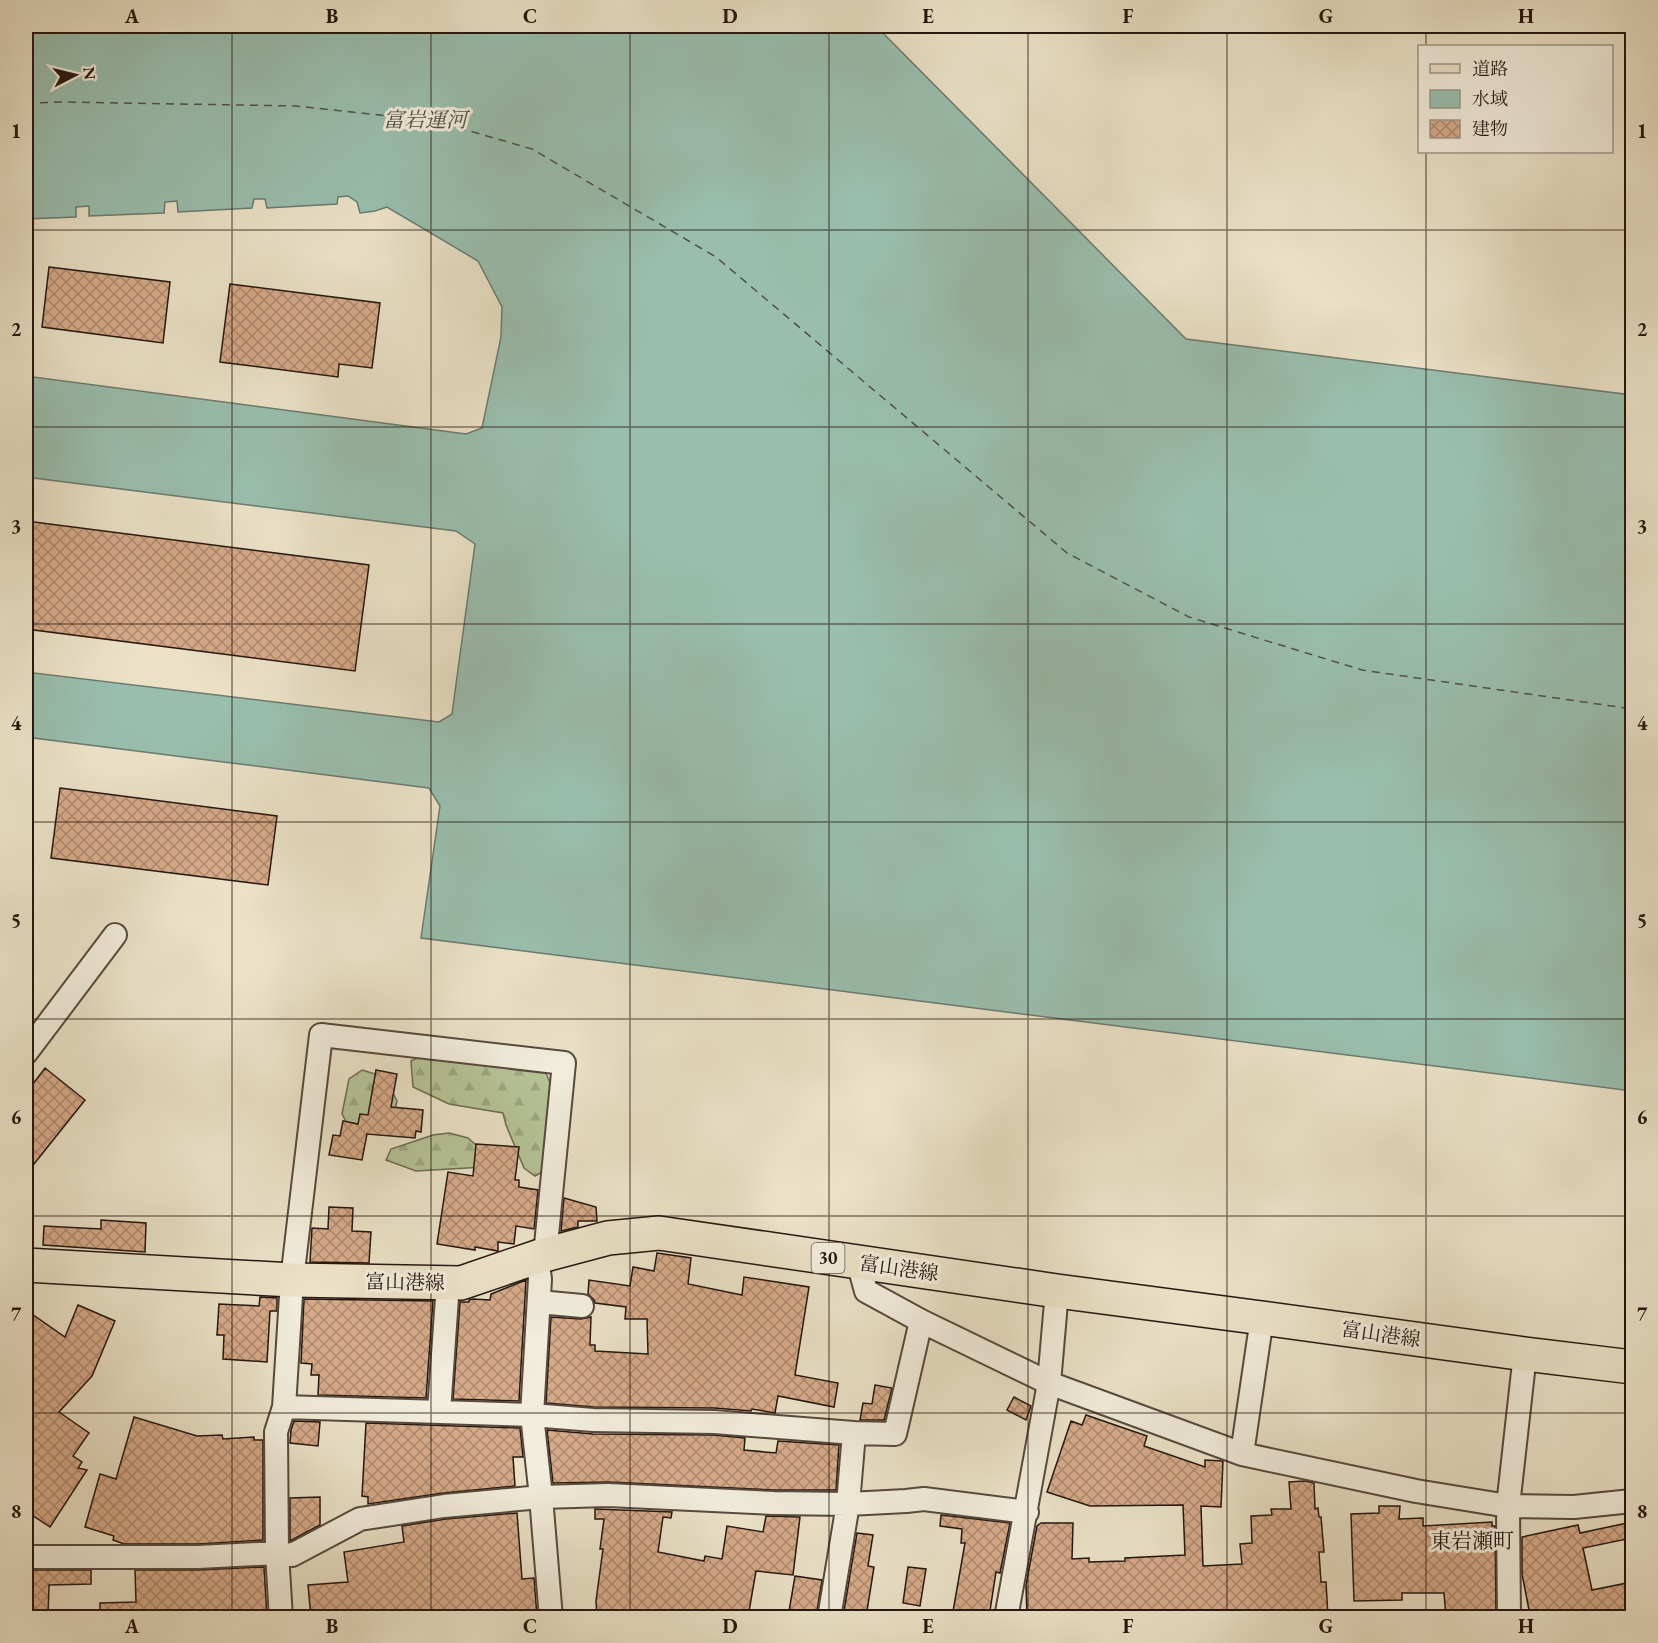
<svg xmlns="http://www.w3.org/2000/svg" width="1658" height="1643" viewBox="0 0 1658 1643" font-family="'EB Garamond','Noto Serif JP',serif">
<style>
.forest{fill:url(#forest-firs);stroke:#6d6c53;stroke-width:1.5}
.water{fill:#99beae;stroke:#6b7b6e;stroke-width:1.5}
.lines{fill:none;stroke-linecap:round;stroke-linejoin:round}
.ferry{stroke:#4e5147;stroke-width:1.5;stroke-dasharray:8 6;stroke-linecap:butt}
.building{fill:url(#building-cross-hatch);stroke:#25160f;stroke-width:1.5}
.minor-casing{stroke:#56493d;stroke-width:26}
.primary-casing{stroke:#25160f;stroke-width:36}
.minor{stroke:#f1ecdb;stroke-width:22}
.primary{stroke:#eae1c7;stroke-width:33}
.grid{fill:none;stroke:#25160f;stroke-width:1.5;stroke-opacity:0.55}
.labels{text-anchor:middle;stroke-width:6;stroke-linejoin:round;paint-order:stroke}
.shield{fill:#f1ecdb;stroke:#62564c;stroke-width:1.5}
.shield-label{font-size:18px;font-weight:bold;fill:#25160f}
.street-label{font-size:20px;fill:#25160f;stroke:#f1ecdb}
.water-label{font-size:21px;font-style:italic;fill:#4e5147;stroke:#f1ecdb}
.neighbourhood-label{font-size:21px;fill:#25160f;stroke:#f1ecdb}
.neatline{fill:none;stroke:#25160f;stroke-width:2}
.grid-label{font-size:20px;text-anchor:middle;font-weight:bold;fill:#25160f}
</style>
<defs>
<pattern id="forest-firs" width="22" height="20" patternUnits="userSpaceOnUse" patternTransform="scale(1.5)"><rect width="22" height="20" fill="#b5c397"/><path d="M5 1l3.5 6h-7zM16 11l3.5 6h-7z" fill="#9ca781"/></pattern>
<pattern id="building-cross-hatch" width="8" height="8" patternUnits="userSpaceOnUse" patternTransform="scale(1.5)"><rect width="8" height="8" fill="#d6aa89"/><path d="M0 0l8 8M0 8l8-8" fill="none" stroke="#ad896e"/></pattern>
</defs>
<rect width="100%" height="100%" fill="#eae1c7"/>
<filter id="stains"><feTurbulence type="fractalNoise" baseFrequency=".00333" numOctaves="4"/><feColorMatrix values="0 0 0 0 .2 0 0 0 0 .09 0 0 0 0 .02 0 0 0 .5 -.17"/></filter>
<radialGradient id="worn" r=".72"><stop offset=".6" stop-color="#630" stop-opacity="0"/><stop offset="1" stop-color="#630" stop-opacity=".3"/></radialGradient>
<path class="forest" d="M429 1052 502 1060 546 1073 550 1083 544 1171 535 1176 524 1168 506 1125 503 1113 449 1104 413 1087 411 1061Z
M362 1070 385 1077 397 1101 394 1114 349 1127 342 1114 349 1079Z
M449 1133 468 1138 486 1154 484 1167 416 1171 386 1160 391 1149 433 1135Z"/>
<path class="water" d="M26 26H876L1186 339 1632 395V1091L421 938 440 806 429 788 26 737V672L439 722 452 714 475 544 456 531 26 477V376L466 434 482 428 501 337 502 307 478 261 387 207 375 211 360 213 357 202 348 196 338 197 337 204 267 208 265 199H254L252 208 178 212 177 201 165 202 164 213 89 216V206L76 207V217L26 219Z"/>
<g class="lines">
<path class="ferry" d="M26 103 65 102 296 106 435 121 532 149 716 257 1067 553 1189 617 1362 670 1632 709"/>
</g>
<path class="building" d="M49 267 170 282 163 343 42 327Z
M230 284 380 303 372 368 339 364 338 377 220 362Z
M26 521 369 565 355 671 26 629Z
M60 788 277 816 268 885 51 858Z
M45 1068 85 1100 26 1174V1093Z
M376 1070 397 1074 391 1107 423 1110 421 1132 416 1131 415 1138 367 1134 362 1160 329 1155 333 1135 340 1136 343 1121 358 1124 360 1114 368 1115Z
M476 1144 519 1147 515 1180H519V1187L538 1190 534 1229 516 1226 514 1244 498 1242V1251L475 1247V1250L437 1244 448 1172 473 1176Z
M564 1198 596 1207 597 1221H578V1227L561 1231Z
M329 1207 353 1208 352 1231 371 1232 369 1263 310 1262 312 1228 328 1229Z
M101 1220 146 1223 145 1252 43 1245 44 1226 101 1229Z
M657 1253 691 1258 688 1284 742 1295 744 1277 809 1287 795 1375 838 1383 834 1407 778 1396 775 1413 752 1409 751 1411 714 1408 594 1407 546 1403 551 1317 581 1319 591 1317 590 1345H595V1351L648 1354 647 1319H625L626 1307 595 1303 594 1300 588 1294 589 1280 630 1286 633 1267 654 1271Z
M526 1280 519 1401 453 1399 460 1302H469V1300L473 1299 490 1300 491 1294Z
M260 1297 277 1298V1311H270L267 1362 223 1359 224 1335H217L219 1304 259 1306Z
M304 1299 433 1301 426 1398 318 1395 319 1375H311L312 1364 301 1363Z
M78 1305 115 1321 92 1376 59 1412 89 1433 73 1456 82 1462 78 1468 87 1470 50 1527 26 1511V1310L65 1337Z
M875 1385 892 1388 884 1420H860L863 1403 872 1404Z
M1014 1397 1031 1406 1026 1420 1007 1410Z
M1086 1415 1147 1436 1144 1446 1205 1467V1460L1223 1461 1221 1507 1201 1506 1203 1566 1242 1564 1240 1544 1252 1543 1251 1516 1272 1515 1271 1509H1291L1289 1482 1305 1481 1314 1483 1315 1509 1318 1508 1319 1517H1321L1324 1552H1319L1321 1582H1326L1328 1617H1027L1026 1585 1037 1526 1041 1523H1073L1072 1559 1089 1558V1562L1125 1561V1558L1185 1555 1183 1505 1090 1506 1047 1492 1071 1421 1082 1425Z
M134 1417 197 1436 222 1435 223 1439 254 1437V1440H263V1540L198 1544H124L113 1540 114 1536 85 1527 100 1474 116 1479Z
M294 1421 320 1422 318 1446 290 1443 291 1430Z
M366 1423 520 1428 523 1457H513L515 1486 443 1493 368 1504V1497L362 1496Z
M547 1430 593 1434 713 1435 745 1438 744 1450 776 1453 778 1441 839 1445 836 1490H774L609 1482 553 1483Z
M320 1497V1525L290 1541V1498Z
M1379 1506H1400L1399 1519 1423 1518V1526L1492 1522V1526H1495L1496 1617H1446L1444 1593H1402V1600L1354 1601 1351 1514 1379 1513Z
M595 1509 672 1512 671 1518 663 1517 658 1552 704 1561 705 1556 722 1559 727 1526 763 1532 766 1516 800 1517 793 1575 756 1571 748 1617H597L596 1601 603 1549H600L604 1519H595Z
M517 1513 522 1579 534 1578 537 1617H311L308 1585 348 1582 344 1552 404 1542 402 1526 446 1519Z
M941 1515 1010 1523 1000 1573 996 1572 989 1617H952L965 1543H961L962 1529 940 1526Z
M1632 1522V1538L1583 1548 1592 1590 1632 1582V1615L1621 1617H1535L1534 1614 1530 1615 1522 1574V1537L1578 1525 1580 1533Z
M857 1533 873 1535 868 1566 874 1567 866 1617H843Z
M264 1567 267 1617H100V1603L136 1602 135 1570H199Z
M908 1567 926 1569 920 1606 903 1603Z
M26 1570H91V1584L49 1585 48 1617H31V1590H26Z
M795 1576 822 1580 816 1617H788Z"/>
<g class="lines">
<g class="minor-casing">
<path id="minor" d="M26 1053 115 935
M537 1257 540 1279 532 1415 541 1497 551 1618
M858 1262 866 1291 921 1321 1049 1383 1242 1454 1416 1491 1508 1506 1574 1507 1632 1501
M539 1302 582 1306
M284 1407 532 1415 593 1420 714 1422 854 1433 895 1434 921 1321
M439 1412 448 1283
M1242 1454 1262 1318
M26 1557H198L277 1553 292 1555 360 1519 444 1506 541 1497 608 1495 774 1503 848 1504 906 1501 924 1499 1027 1512
M281 1618 277 1553 276 1432 284 1407 292 1280 321 1035 564 1063 545 1255
M829 1618 848 1504 854 1433
M1006 1618 1049 1383 1057 1291
M1509 1618 1508 1506 1525 1354"/>
</g>
<g class="primary-casing">
<path id="primary" d="M26 1265 292 1280 461 1283 537 1257 608 1238 659 1233 1057 1291 1262 1318 1525 1354 1632 1367"/>
</g>
<use href="#minor" class="minor"/>
<use href="#primary" class="primary"/>
</g>
<path class="grid" d="M232 26V1618M431 26V1618M630 26V1618M829 26V1618M1028 26V1618M1227 26V1618M1426 26V46M1426 152V1618M26 230H1632M26 427H1632M26 624H1632M26 822H1632M26 1019H1632M26 1216H1632M26 1413H1632"/>
<g class="labels">
<rect class="shield" x="811.5" y="1243" width="33" height="30" rx="4.5"/>
<g class="shield-label">
<text x="828" y="1264">30</text>
</g>
<g class="street-label">
<text transform="translate(899 1268) rotate(8)" y="7">富山港線</text>
<text transform="translate(405 1282) rotate(1)" y="7">富山港線</text>
<text transform="translate(1381 1334) rotate(8)" y="7">富山港線</text>
</g>
<g class="water-label">
<text x="425" y="127">富岩運河</text>
</g>
<g class="neighbourhood-label">
<text x="1472" y="1548">東岩瀬町</text>
</g>
</g>
<rect width="1658" height="1643" fill="none" stroke="#eae1c7" stroke-width="66"/>
<rect x="1418" y="45" width="195" height="108" fill="#f1ecdb" stroke="#9f9689" stroke-width="1.5"/>
<rect x="1430" y="64" width="30" height="9" fill="#eae1c7" stroke="#9f9689" stroke-width="1.5"/>
<text x="1472" y="75" font-size="18" fill="#25160f">道路</text>
<rect x="1430" y="90" width="30" height="18" fill="#99beae" stroke="#9f9689" stroke-width="1.5"/>
<text x="1472" y="105" font-size="18" fill="#25160f">水域</text>
<rect x="1430" y="120" width="30" height="18" fill="url(#building-cross-hatch)" stroke="#9f9689" stroke-width="1.5"/>
<text x="1472" y="135" font-size="18" fill="#25160f">建物</text>
<g transform="translate(75 75) rotate(83)" stroke="#f1ecdb" stroke-width="4.5" paint-order="stroke">
<path d="M0-4.5L10 22L0 15L-10 22Z" fill="#25160f"/>
<text y="-9" font-size="16" font-weight="bold" text-anchor="middle" fill="#25160f">N</text>
</g>
<rect x="33" y="33" width="1592" height="1577" class="neatline"/>
<g class="grid-label">
<text x="132" y="23">A</text>
<text x="332" y="23">B</text>
<text x="530" y="23">C</text>
<text x="730" y="23">D</text>
<text x="928" y="23">E</text>
<text x="1128" y="23">F</text>
<text x="1326" y="23">G</text>
<text x="1526" y="23">H</text>
<text x="16" y="138">1</text>
<text x="1642" y="138">1</text>
<text x="16" y="336">2</text>
<text x="1642" y="336">2</text>
<text x="16" y="533">3</text>
<text x="1642" y="533">3</text>
<text x="16" y="730">4</text>
<text x="1642" y="730">4</text>
<text x="16" y="927">5</text>
<text x="1642" y="927">5</text>
<text x="16" y="1124">6</text>
<text x="1642" y="1124">6</text>
<text x="16" y="1321">7</text>
<text x="1642" y="1321">7</text>
<text x="16" y="1518">8</text>
<text x="1642" y="1518">8</text>
<text x="132" y="1633">A</text>
<text x="332" y="1633">B</text>
<text x="530" y="1633">C</text>
<text x="730" y="1633">D</text>
<text x="928" y="1633">E</text>
<text x="1128" y="1633">F</text>
<text x="1326" y="1633">G</text>
<text x="1526" y="1633">H</text>
</g>
<rect width="100%" height="100%" filter="url(#stains)"/>
<rect width="100%" height="100%" fill="url(#worn)"/>
</svg>
